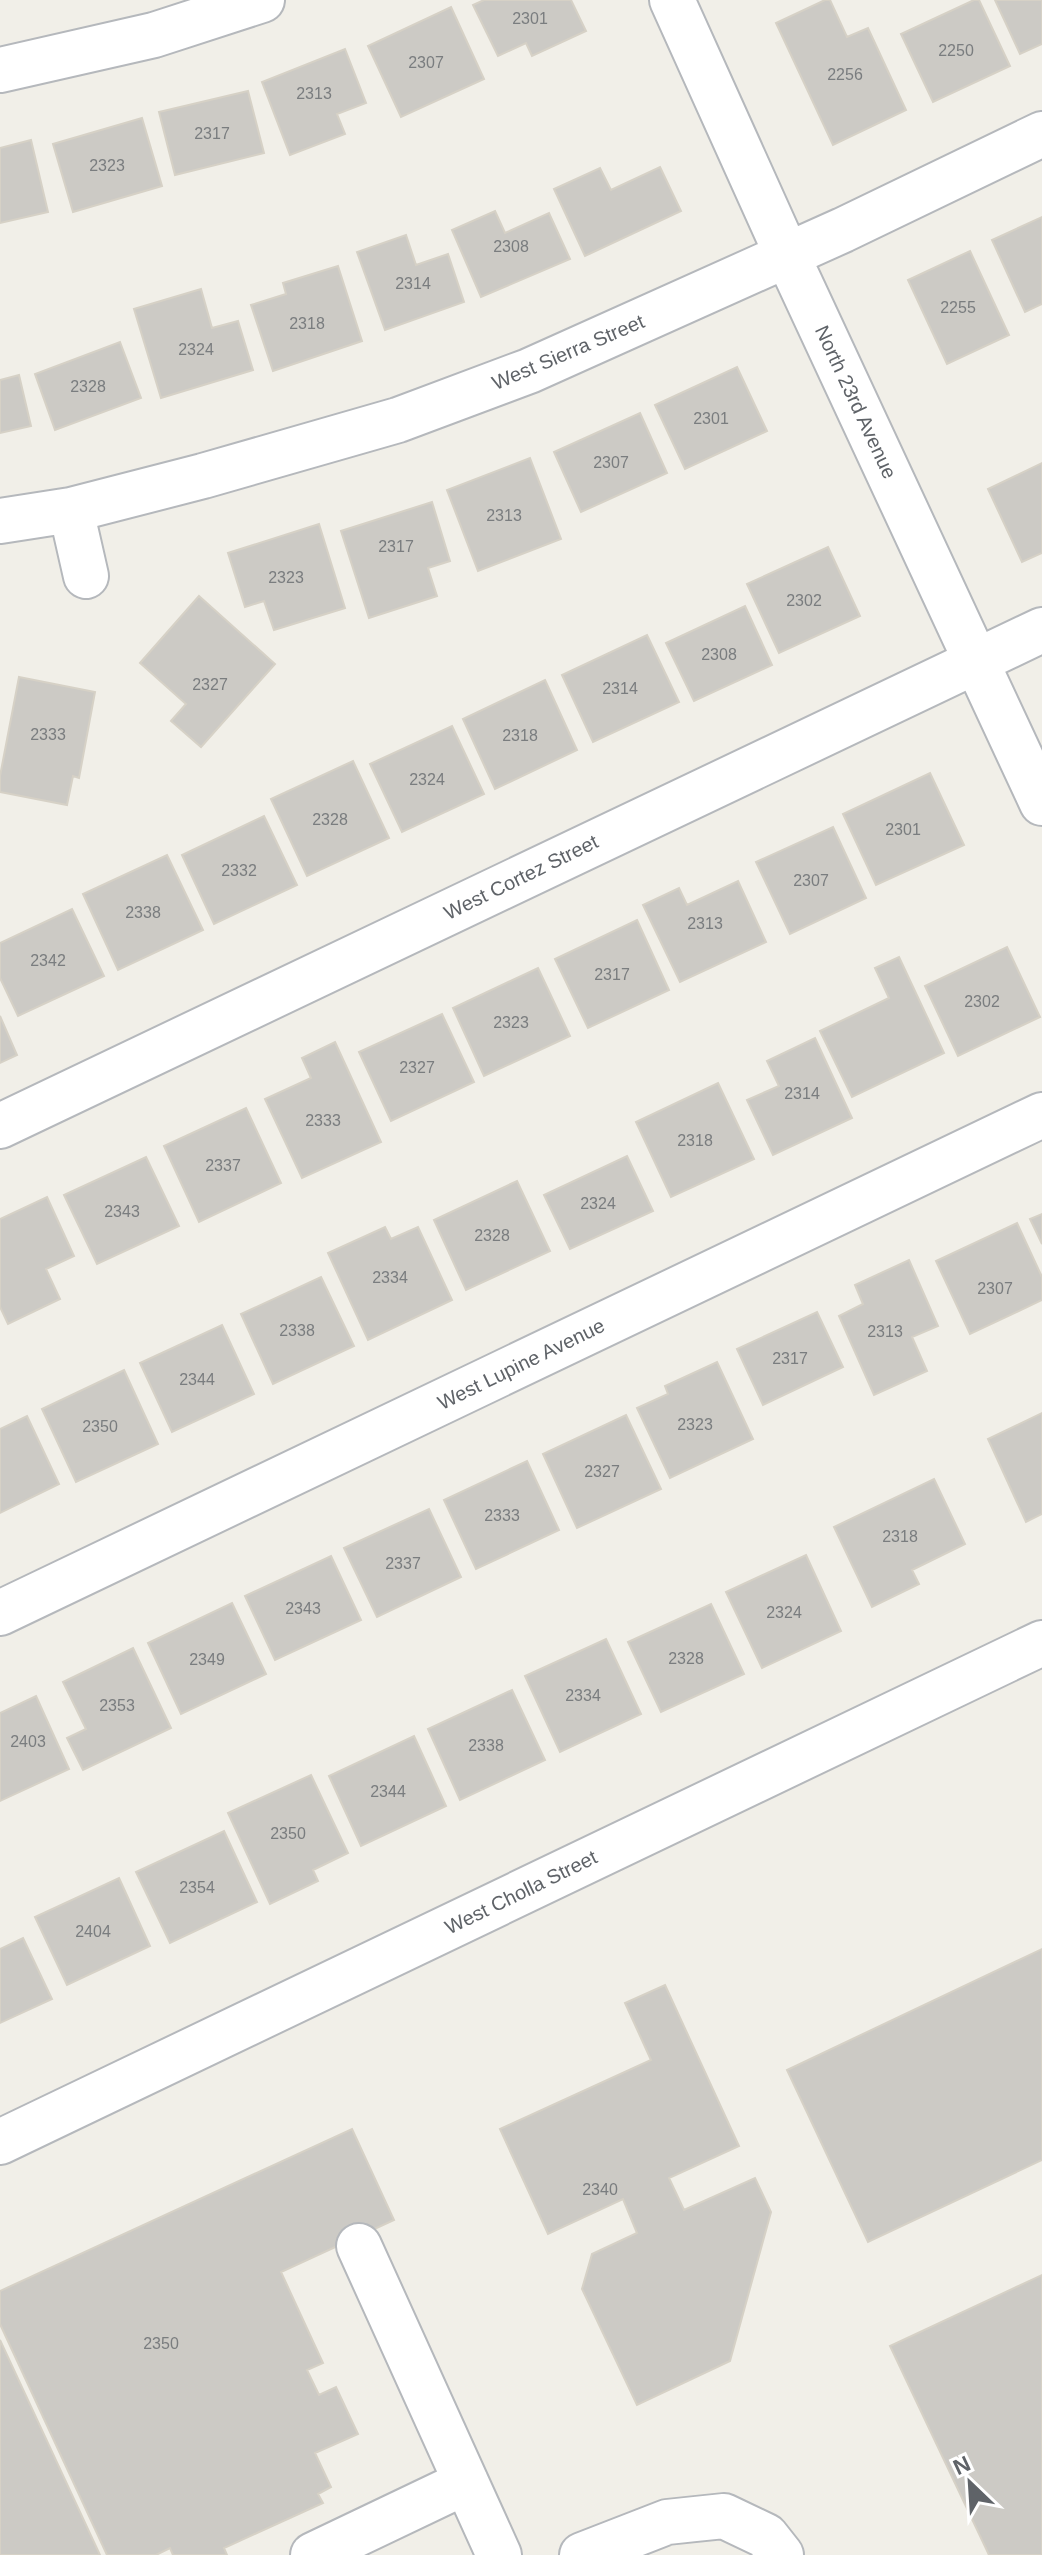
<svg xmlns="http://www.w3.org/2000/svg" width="1042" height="2555" viewBox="0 0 1042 2555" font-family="Helvetica,sans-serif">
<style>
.building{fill:#cccac5;stroke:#d6d1c6;stroke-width:2}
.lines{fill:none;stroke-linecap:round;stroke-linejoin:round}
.minor-casing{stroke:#b5b8bc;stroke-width:48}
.minor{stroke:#fff;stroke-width:44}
.labels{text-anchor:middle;stroke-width:8;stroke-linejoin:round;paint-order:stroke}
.number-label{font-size:16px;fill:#7a7d7f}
.street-label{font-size:20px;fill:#5f6368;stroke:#fff}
</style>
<rect width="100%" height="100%" fill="#f1efe8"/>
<path class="building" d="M484 0H571L586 31 532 56 526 43 498 56 473 5Z
M825 0H830L847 37 868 28 906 110 833 145 776 23Z
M974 0H979L1010 66 933 102 901 34Z
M995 0H1042V44L1020 54Z
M451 7 484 79 401 117 368 46Z
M345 49 366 103 337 114 345 134 290 155 262 82Z
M248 91 264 153 175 175 159 112Z
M142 118 162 186 73 212 53 144Z
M31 140 48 212 0 223V148Z
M660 167 681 211 585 256 554 189 600 168 611 190Z
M495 211 505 233 549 213 570 259 481 297 452 230Z
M1042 217V304L1025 312 992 240Z
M406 235 416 265 448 254 464 302 385 330 357 252Z
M970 251 1009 335 947 364 908 280Z
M338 266 362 341 273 371 251 305 286 294 283 283Z
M201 289 212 328 238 321 253 370 161 398 134 309Z
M120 342 141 398 55 430 35 374Z
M737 367 767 431 685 469 655 405Z
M19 375 31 426 0 433V380Z
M640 413 667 473 581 512 554 452Z
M530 458 561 539 478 571 447 490Z
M1042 463V553L1022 562 988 489Z
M432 502 450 561 428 568 437 596 369 618 341 531Z
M319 524 345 608 274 630 264 601 245 607 228 553Z
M828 547 860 616 779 653 747 584Z
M199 596 275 664 201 747 171 721 186 704 140 663Z
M745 606 772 665 694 701 666 643Z
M647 635 679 702 593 742 562 675Z
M19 677 95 692 79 778 73 776 67 805 0 792V776Z
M545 680 577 750 495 789 463 719Z
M452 726 484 794 402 832 370 764Z
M353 761 389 838 307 876 271 799Z
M930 773 964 845 876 885 843 814Z
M264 816 297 885 214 924 182 855Z
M833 827 866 898 790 934 756 862Z
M167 855 203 930 118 970 83 894Z
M738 881 766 942 680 982 643 905 679 888 687 905Z
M72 909 104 976 18 1016 0 978V943Z
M637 920 669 990 588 1028 555 959Z
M1007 947 1040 1017 958 1056 925 986Z
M899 957 944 1053 852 1097 820 1031 889 998 875 968Z
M538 968 570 1036 484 1076 453 1008Z
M442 1014 474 1082 391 1121 359 1052Z
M0 1016 17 1055 0 1063Z
M815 1038 852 1118 773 1155 747 1100 779 1086 767 1061Z
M335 1042 381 1142 302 1178 265 1099 311 1078 302 1058Z
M718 1083 754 1159 671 1197 636 1122Z
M246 1108 281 1183 199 1222 164 1146Z
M627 1156 653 1211 570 1249 544 1195Z
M146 1157 179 1226 97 1264 64 1195Z
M517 1181 550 1251 466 1290 434 1220Z
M47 1197 74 1256 46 1269 60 1299 8 1324 0 1307V1219Z
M1042 1214V1244L1030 1219Z
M1017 1223 1042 1277V1300L970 1334 936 1261Z
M385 1227 391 1239 418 1227 452 1300 368 1340 328 1253Z
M909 1260 938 1326 912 1337 927 1371 874 1395 839 1316 863 1304 855 1285Z
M321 1277 354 1346 273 1384 241 1314Z
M817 1312 843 1367 763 1405 737 1349Z
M222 1325 254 1394 172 1432 140 1363Z
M717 1362 753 1439 670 1478 637 1408 668 1394 665 1386Z
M124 1370 158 1444 76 1482 42 1409Z
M1042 1413V1514L1026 1522 988 1439Z
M626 1415 661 1489 577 1528 543 1454Z
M27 1416 59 1484 0 1513V1429Z
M527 1461 559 1530 476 1569 444 1500Z
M934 1479 965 1544 912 1570 919 1584 872 1607 834 1527Z
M429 1509 461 1577 377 1617 344 1548Z
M806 1555 841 1631 762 1668 726 1592Z
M331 1556 361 1620 275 1660 245 1596Z
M232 1603 266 1674 181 1714 148 1643Z
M711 1604 744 1674 661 1712 628 1642Z
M606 1639 641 1714 560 1752 525 1676Z
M133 1648 171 1728 83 1770 67 1738 86 1729 63 1682Z
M512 1690 545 1760 460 1800 428 1729Z
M36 1696 69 1769 0 1801V1713Z
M414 1736 446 1806 361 1846 329 1776Z
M311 1775 348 1853 313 1870 318 1881 270 1904 228 1813Z
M224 1831 257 1902 170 1943 136 1872Z
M119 1878 150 1946 67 1985 35 1917Z
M23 1938 52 1999 0 2023V1949Z
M1042 1949V2160L868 2242 787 2070Z
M665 1985 739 2146 669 2178 684 2210 755 2178 771 2212 730 2361 637 2405 582 2289 592 2254 637 2233 623 2199 548 2234 500 2129 651 2060 625 2003Z
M352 2129 394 2220 281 2272 323 2363 307 2370 319 2395 336 2387 358 2434 315 2453 331 2487 318 2494 323 2503 224 2548 227 2555H173L170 2548 156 2555H107L0 2324V2291Z
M1042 2275V2555H989L890 2346Z
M0 2340 100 2555H0Z"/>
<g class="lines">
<g class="minor-casing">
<path id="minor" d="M672 0 787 255 1042 803
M0 70 154 35 262 0
M71 510 86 576
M0 521 71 510 203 476 398 420 529 371 843 230 1042 134
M0 1126 1042 630
M0 1613 1042 1115
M0 2142 1042 1643
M359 2246 499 2555
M313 2555 466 2482
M582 2555 667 2522 724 2516 766 2536 781 2555"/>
</g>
<use href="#minor" class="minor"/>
</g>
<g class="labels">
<g class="number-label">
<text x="530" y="24">2301</text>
<text x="956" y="56">2250</text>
<text x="426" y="68">2307</text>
<text x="845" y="80">2256</text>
<text x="314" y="99">2313</text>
<text x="212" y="139">2317</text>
<text x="107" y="171">2323</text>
<text x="511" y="252">2308</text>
<text x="413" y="289">2314</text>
<text x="958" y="313">2255</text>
<text x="307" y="329">2318</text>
<text x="196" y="355">2324</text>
<text x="88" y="392">2328</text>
<text x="711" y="424">2301</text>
<text x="611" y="468">2307</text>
<text x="504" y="521">2313</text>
<text x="396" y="552">2317</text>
<text x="286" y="583">2323</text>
<text x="804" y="606">2302</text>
<text x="719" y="660">2308</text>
<text x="210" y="690">2327</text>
<text x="620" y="694">2314</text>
<text x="48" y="740">2333</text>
<text x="520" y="741">2318</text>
<text x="427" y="785">2324</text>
<text x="330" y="825">2328</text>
<text x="903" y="835">2301</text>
<text x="239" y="876">2332</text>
<text x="811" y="886">2307</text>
<text x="143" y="918">2338</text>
<text x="705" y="929">2313</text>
<text x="48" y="966">2342</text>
<text x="612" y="980">2317</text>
<text x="982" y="1007">2302</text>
<text x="511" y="1028">2323</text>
<text x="417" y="1073">2327</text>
<text x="802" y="1099">2314</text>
<text x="323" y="1126">2333</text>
<text x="695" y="1146">2318</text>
<text x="223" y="1171">2337</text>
<text x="598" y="1209">2324</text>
<text x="122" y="1217">2343</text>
<text x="492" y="1241">2328</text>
<text x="390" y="1283">2334</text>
<text x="995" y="1294">2307</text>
<text x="297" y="1336">2338</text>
<text x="885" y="1337">2313</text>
<text x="790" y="1364">2317</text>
<text x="197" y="1385">2344</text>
<text x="695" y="1430">2323</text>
<text x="100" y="1432">2350</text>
<text x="602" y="1477">2327</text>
<text x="502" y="1521">2333</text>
<text x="900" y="1542">2318</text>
<text x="403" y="1569">2337</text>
<text x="303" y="1614">2343</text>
<text x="784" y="1618">2324</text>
<text x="686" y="1664">2328</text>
<text x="207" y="1665">2349</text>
<text x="583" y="1701">2334</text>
<text x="117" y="1711">2353</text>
<text x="28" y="1747">2403</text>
<text x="486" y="1751">2338</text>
<text x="388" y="1797">2344</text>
<text x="288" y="1839">2350</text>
<text x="197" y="1893">2354</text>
<text x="93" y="1937">2404</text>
<text x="600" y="2195">2340</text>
<text x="161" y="2349">2350</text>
</g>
<g class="street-label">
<text transform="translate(568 352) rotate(-23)" y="7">West Sierra Street</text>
<text transform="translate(856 402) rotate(65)" y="7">North 23rd Avenue</text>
<text transform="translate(521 877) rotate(-26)" y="7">West Cortez Street</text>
<text transform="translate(521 1364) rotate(-26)" y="7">West Lupine Avenue</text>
<text transform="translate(521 1892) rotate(-26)" y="7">West Cholla Street</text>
</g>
</g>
<g transform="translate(970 2483) rotate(335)" stroke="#ffffff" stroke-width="6" paint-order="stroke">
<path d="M0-6L14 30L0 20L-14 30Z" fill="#5f6368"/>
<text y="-12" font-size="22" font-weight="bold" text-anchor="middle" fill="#5f6368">N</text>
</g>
</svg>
